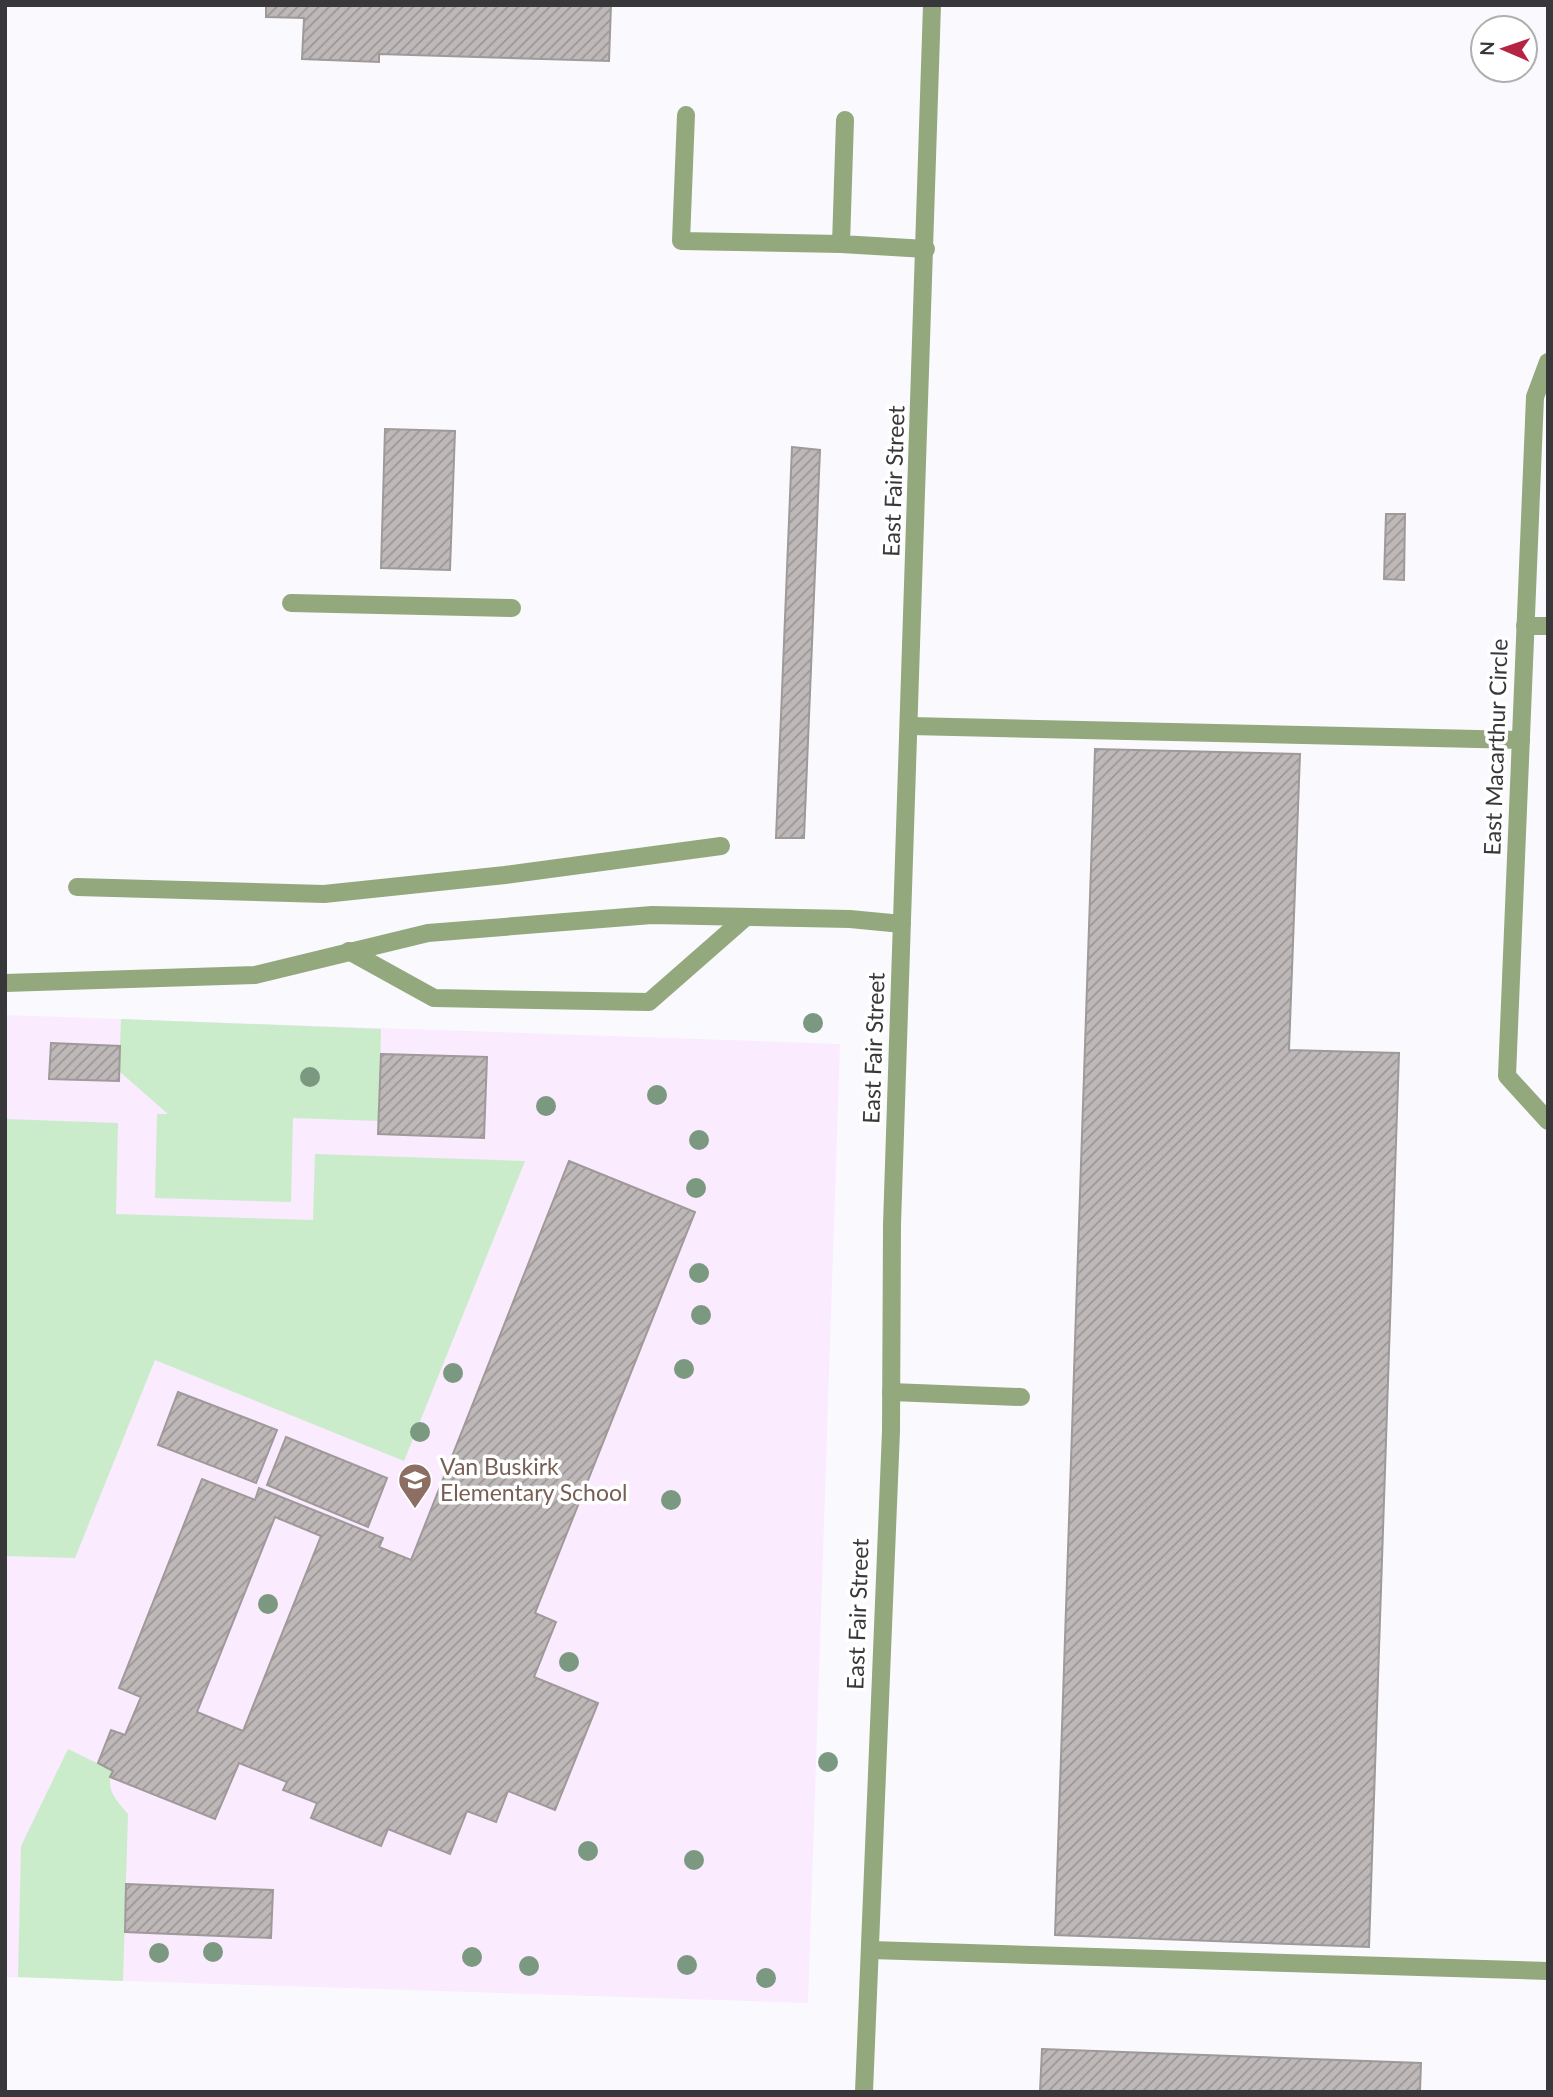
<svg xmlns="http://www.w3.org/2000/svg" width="1553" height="2097" viewBox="0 0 1553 2097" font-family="Lato,sans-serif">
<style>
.education{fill:#faebfe}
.green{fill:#caecca}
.building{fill:url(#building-hatch);stroke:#9f9a99;stroke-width:2;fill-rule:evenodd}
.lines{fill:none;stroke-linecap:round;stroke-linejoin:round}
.lane{stroke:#93a87d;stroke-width:18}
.street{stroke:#93a87d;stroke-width:18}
.tree{fill:#7b9880}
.labels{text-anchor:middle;stroke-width:7;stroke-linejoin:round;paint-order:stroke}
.street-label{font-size:23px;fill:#38383a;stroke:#fff}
.education-label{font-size:23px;fill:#785e54;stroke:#fff;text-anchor:start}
</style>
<defs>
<pattern id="building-hatch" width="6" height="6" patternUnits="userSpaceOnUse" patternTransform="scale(1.75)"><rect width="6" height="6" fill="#beb8b8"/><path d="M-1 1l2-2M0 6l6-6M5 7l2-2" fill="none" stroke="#9b9797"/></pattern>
</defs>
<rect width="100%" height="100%" fill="#fafafe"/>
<path class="education" d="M5 1015 840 1044 808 2003 5 1977Z"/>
<path class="green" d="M121 1019 381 1029 379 1121 293 1118 291 1202 155 1198 157 1114H168L119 1071Z
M5 1119 118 1123 116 1214 313 1220 315 1154 525 1161 404 1461 155 1360 75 1558 5 1556Z
M68 1749 113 1771C104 1789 117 1801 128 1814L123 1981 18 1977 21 1846Z"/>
<path class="building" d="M266 5H611L609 61 379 54V62L302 59 304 18 266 17Z
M385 429 455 431 450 570 381 568Z
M792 447 820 450 804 838H776Z
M1386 514H1405L1404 580 1384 579Z
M1095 749 1300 754 1289 1050 1399 1053 1369 1947 1055 1935Z
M51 1043 120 1046 119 1081 49 1079Z
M381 1054 487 1057 484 1138 378 1134Z
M569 1161 695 1212 535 1613 556 1622 534 1677 598 1703 555 1810 508 1791 496 1822 467 1811 450 1854 388 1829 381 1846 311 1818 317 1803 283 1790 287 1782 239 1763 215 1819 110 1777 113 1771 98 1763 111 1730 125 1735 141 1697 119 1688 202 1479 255 1500 259 1488 383 1538 379 1547 411 1560ZM275 1517 321 1536 243 1731 197 1712Z
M178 1392 277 1430 256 1483 158 1445Z
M286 1437 387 1478 368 1527 267 1485Z
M126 1884 273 1890 271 1938 125 1932Z
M1042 2049 1421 2063 1420 2092H1040Z"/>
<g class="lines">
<path class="lane" d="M686 115 681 241 841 244 845 120
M841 244 926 249
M291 603 512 608
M1525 626H1548
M910 726 1521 740
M77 887 324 894 505 875 721 846
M349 951 434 998 649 1002 746 917
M891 1392 1021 1397
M870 1950 1548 1971"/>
<path class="street" d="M1548 362 1535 397 1507 1076 1548 1121
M5 983 255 975 428 933 652 915 850 919 902 924
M864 2092 891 1431 892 1225 932 5"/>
</g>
<g class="tree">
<circle cx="813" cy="1023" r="10"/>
<circle cx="310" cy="1077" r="10"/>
<circle cx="657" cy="1095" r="10"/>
<circle cx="546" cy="1106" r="10"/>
<circle cx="699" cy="1140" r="10"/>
<circle cx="696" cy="1188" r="10"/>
<circle cx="699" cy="1273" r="10"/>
<circle cx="701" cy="1315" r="10"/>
<circle cx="684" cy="1369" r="10"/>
<circle cx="453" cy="1373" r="10"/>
<circle cx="420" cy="1432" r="10"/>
<circle cx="671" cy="1500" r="10"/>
<circle cx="268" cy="1604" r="10"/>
<circle cx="569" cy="1662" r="10"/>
<circle cx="828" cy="1762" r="10"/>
<circle cx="588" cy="1851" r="10"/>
<circle cx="694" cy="1860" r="10"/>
<circle cx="213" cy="1952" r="10"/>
<circle cx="159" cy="1953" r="10"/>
<circle cx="472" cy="1957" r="10"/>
<circle cx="687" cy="1965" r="10"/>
<circle cx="529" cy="1966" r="10"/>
<circle cx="766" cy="1978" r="10"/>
</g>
<defs>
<g id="school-pin" transform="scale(1.75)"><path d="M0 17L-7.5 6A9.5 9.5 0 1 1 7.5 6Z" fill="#8d6e63" stroke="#fff"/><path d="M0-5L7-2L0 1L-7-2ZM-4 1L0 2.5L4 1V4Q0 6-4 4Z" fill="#fff"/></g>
</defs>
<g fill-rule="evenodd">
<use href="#school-pin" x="415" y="1480"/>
</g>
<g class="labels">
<g class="street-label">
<text transform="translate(894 481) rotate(-88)" y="8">East Fair Street</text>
<text transform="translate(1496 747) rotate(-88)" y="8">East Macarthur Circle</text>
<text transform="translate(874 1048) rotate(-88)" y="8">East Fair Street</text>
<text transform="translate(858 1614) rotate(-88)" y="8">East Fair Street</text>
</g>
<g class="education-label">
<text x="440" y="1475">Van Buskirk<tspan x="440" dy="26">Elementary School</tspan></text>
</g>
</g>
<rect width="1553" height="2097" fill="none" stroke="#38383a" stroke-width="14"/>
<g transform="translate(1504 49) rotate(272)"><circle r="33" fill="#ffffff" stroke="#afafb0" stroke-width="2"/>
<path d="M0-5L12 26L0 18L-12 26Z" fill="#b62443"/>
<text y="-10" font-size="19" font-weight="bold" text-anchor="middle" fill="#38383a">N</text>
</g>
</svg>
